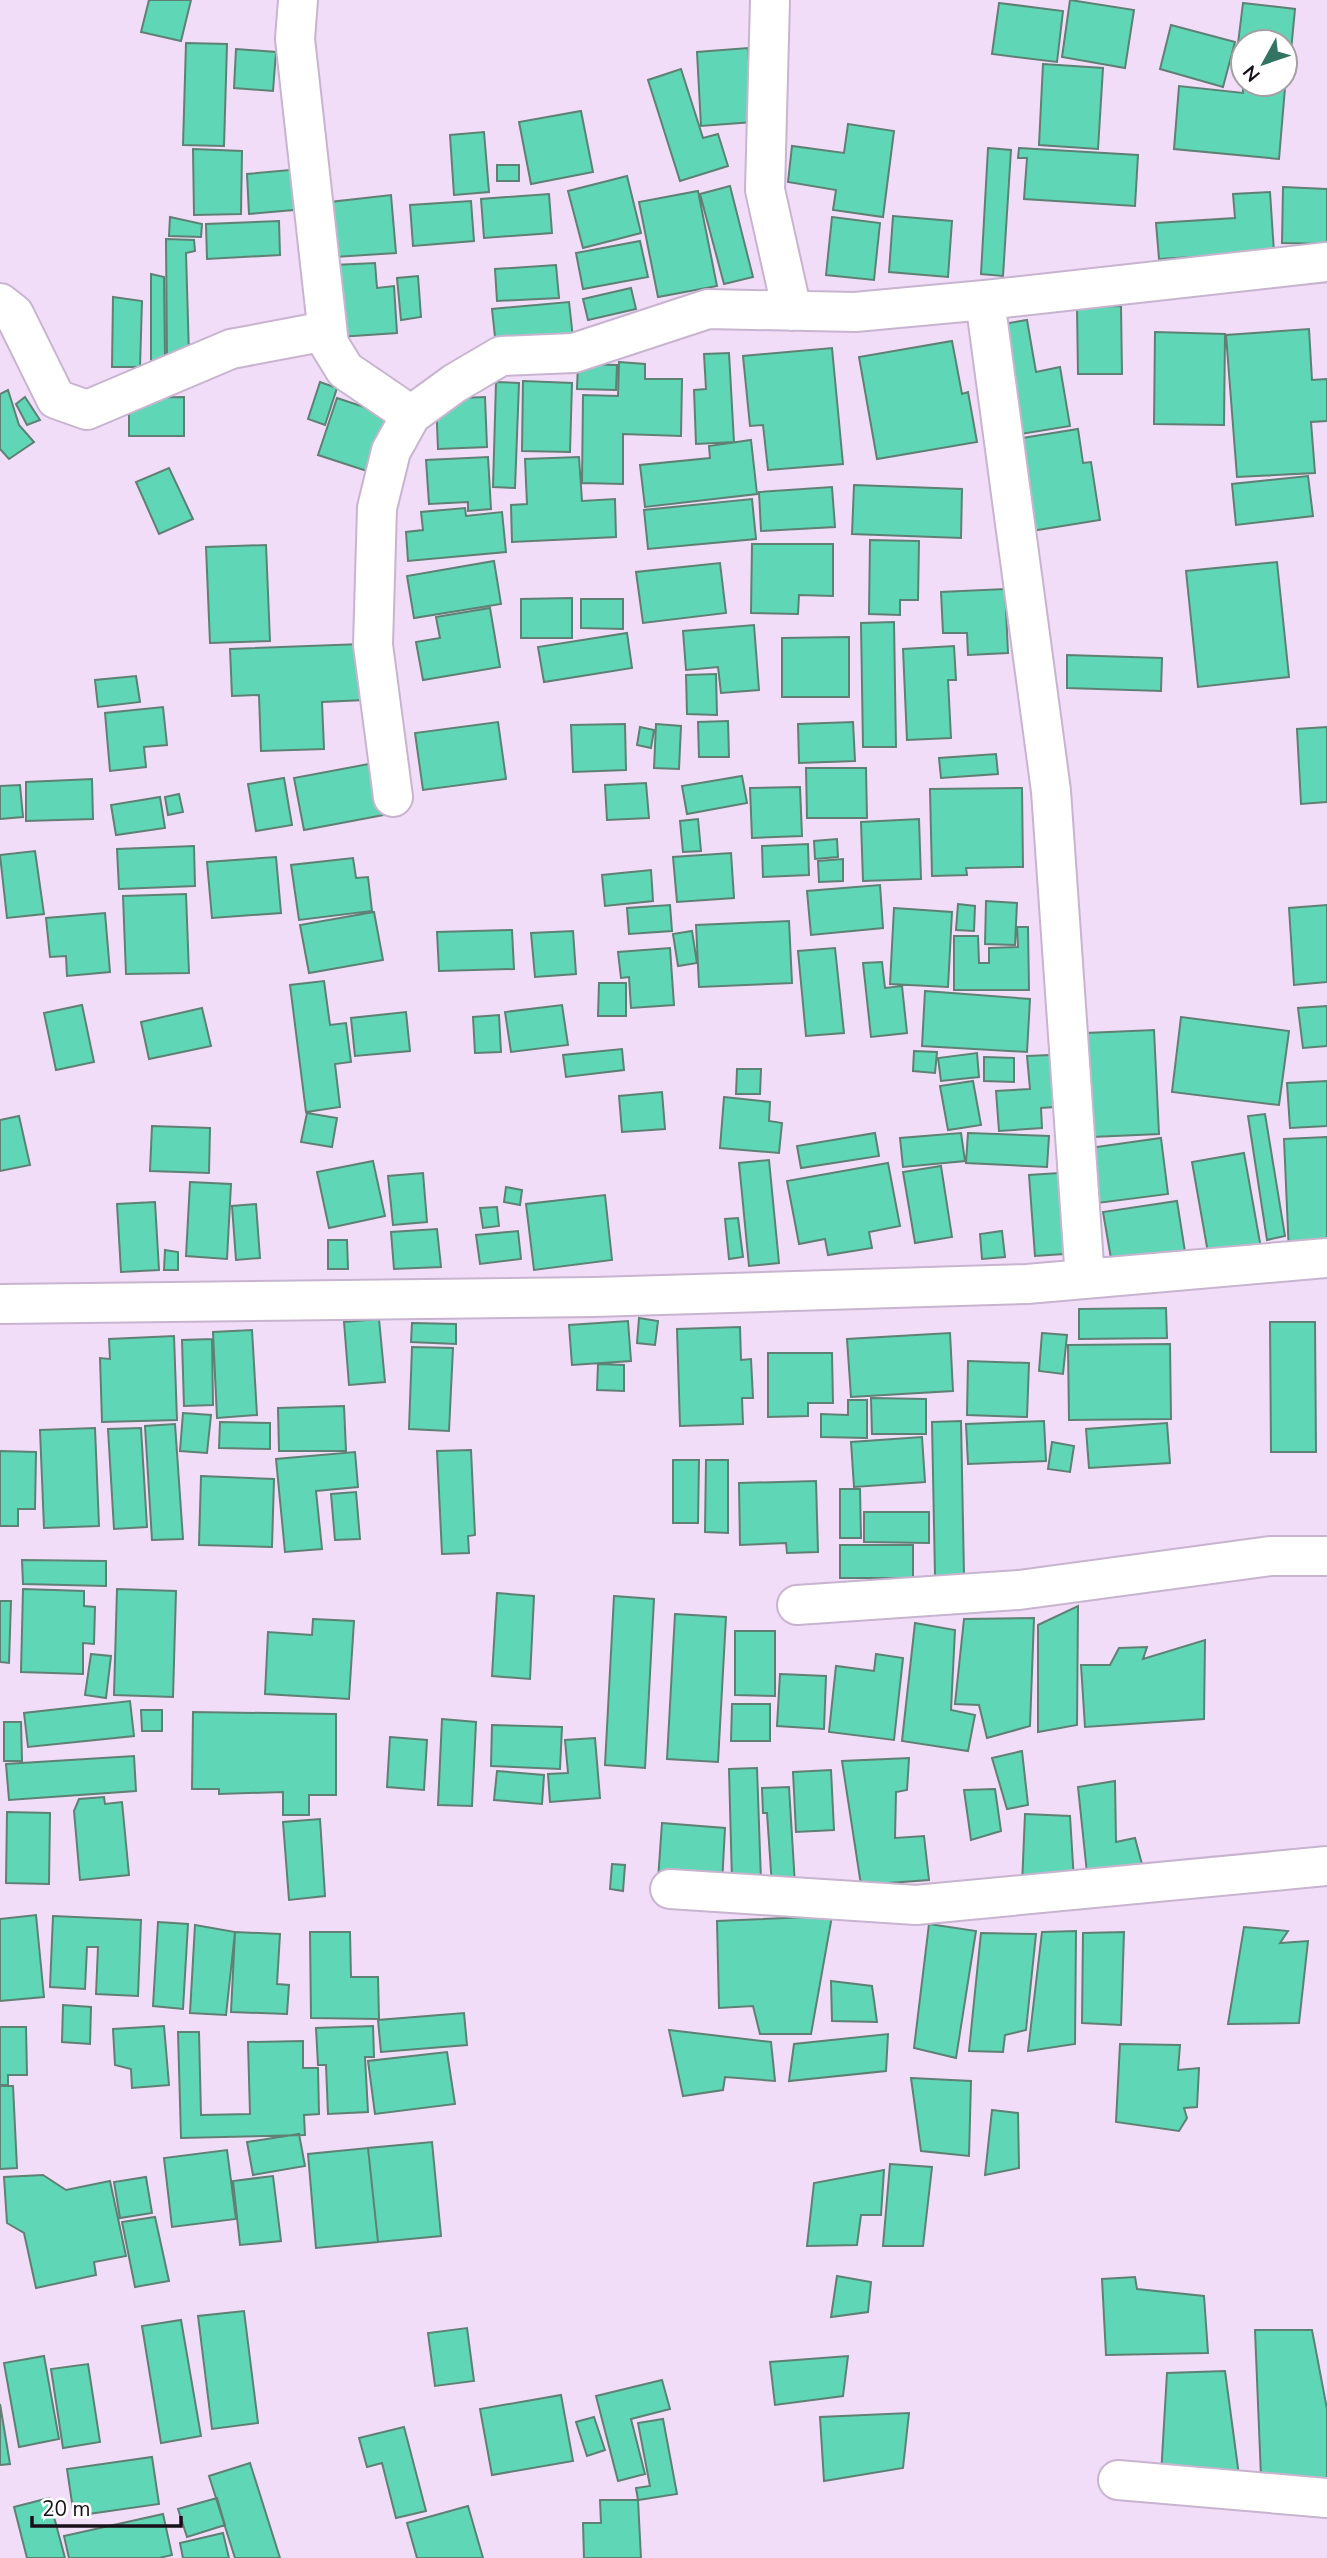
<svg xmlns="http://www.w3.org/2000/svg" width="1327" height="2558" viewBox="0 0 1327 2558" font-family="'Nunito Sans',sans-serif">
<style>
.building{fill:#5fd7b6;stroke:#5e8075;stroke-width:2}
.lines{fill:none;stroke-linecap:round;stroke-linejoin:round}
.minor-casing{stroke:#c8b4cf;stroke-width:42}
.minor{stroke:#fff;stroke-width:38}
</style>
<rect width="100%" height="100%" fill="#f1ddf8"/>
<path class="building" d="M149 0H191L181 41 141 32Z
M1070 0 1134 10 1125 68 1062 57Z
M999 3 1063 11 1057 62 992 54Z
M1243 3 1295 9 1288 82H1285V42H1243V77L1234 76Z
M1171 25 1235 42 1223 87 1160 69Z
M186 43 227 44 224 146 183 145Z
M748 48 753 122 701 126 697 52Z
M236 49 276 52 273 91 234 88Z
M1043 64 1103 68 1098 149 1039 145Z
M681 69 703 138 718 134 728 166 680 181 648 80Z
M1243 85 1285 88 1279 159 1174 149 1179 86 1243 93Z
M581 111 593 172 531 184 519 122Z
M848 124 894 131 883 217 833 210 836 190 788 182 792 146 844 153Z
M484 132 489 192 454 195 450 135Z
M988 148 1011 150 1003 276 981 274Z
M1019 148 1138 155 1135 206 1024 199 1027 158H1018Z
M193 149 242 151 241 214 194 215Z
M497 165H519V181H497Z
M301 169 305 209 249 214 247 174Z
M627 176 641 233 583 248 568 191Z
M730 186 753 277 724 284 700 194Z
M1283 187 1327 189V244L1282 243Z
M698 191 717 286 658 297 639 202Z
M1270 192 1274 252 1159 259 1156 223 1235 218 1233 194Z
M549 194 552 233 484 238 481 199Z
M391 195 396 253 335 257 330 202Z
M471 201 474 241 413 246 410 205Z
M893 216 952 221 948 277 889 272Z
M170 217 202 224 201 237 169 236Z
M832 217 880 223 874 280 826 275Z
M279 221 280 255 207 259 206 224Z
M166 239 194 240 195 251 186 253 189 355 167 362Z
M640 241 648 277 583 289 576 253Z
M375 263 377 288 394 286 397 333 339 337 334 265Z
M556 265 559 298 497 301 495 269Z
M151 274 164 277 165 362 151 361Z
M418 276 421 317 401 320 397 278Z
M631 288 636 309 588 320 583 299Z
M113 297 142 301 140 367H112Z
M569 302 573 338 496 346 492 309Z
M1121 306 1122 374H1078L1077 307Z
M1027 320 1036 372 1060 367 1070 426 1009 436 991 326Z
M1309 329 1312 380 1327 379V421L1311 422 1315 473 1237 477 1226 335Z
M1155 332 1225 334 1224 425 1154 424Z
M952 341 962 394 968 392 977 442 877 459 859 357Z
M832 348 843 464 768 470 763 425 750 426 743 356Z
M729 353 734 442 696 444 694 390 706 389 704 354Z
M619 362 645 364V379H682L681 436 623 434V484L582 483 583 395 618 396Z
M578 364 617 365 616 390 577 389Z
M523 381 572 383 570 452 522 451Z
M320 382 337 388 325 425 308 419Z
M496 382 519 383 515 488 493 487Z
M8 390 19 425 34 442 9 459 0 449V394Z
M25 397 40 420 27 425 16 404Z
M184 397V436H129V398Z
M485 397 487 447 438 449 436 399Z
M337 398 388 415 370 472 318 455Z
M1078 429 1083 463 1091 462 1100 520 1025 532 1010 440Z
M751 440 757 494 645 507 640 465 710 458 709 446Z
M488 457 491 509 468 511V502L429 504 426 460Z
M579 457 582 501 615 499 616 537 512 542 511 505 527 504 525 459Z
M169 468 193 519 159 534 136 482Z
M1308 476 1313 516 1236 525 1232 484Z
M854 485 962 489 961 538 852 534Z
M832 487 835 527 761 531 759 492Z
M752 499 756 539 648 549 644 510Z
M465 508 466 516 502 512 506 552 408 561 406 532 423 530 421 512Z
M870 540 919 541 918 600H900V615L869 614Z
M752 544H833V596L799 595 798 614 751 613Z
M266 545 270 641 210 643 206 547Z
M494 561 501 604 414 618 407 576Z
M1277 562 1289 677 1198 687 1186 571Z
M720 563 726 613 643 623 636 572Z
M1005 589 1008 653 968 655 967 633H943L941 592Z
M572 598V638H521V599Z
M581 599H623V629L581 628Z
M490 608 500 667 423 680 416 642 440 638 436 617Z
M894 622 896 747H863L861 623Z
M754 625 759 690 721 693 718 667 686 670 683 631Z
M627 633 632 668 544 682 538 647Z
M849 637V697H782V638Z
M362 644 365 700 322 702 324 749 261 751 259 695 232 696 230 649Z
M954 646 956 680H948L951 738 907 740 903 649Z
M1067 655 1162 658 1161 691 1067 688Z
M716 674 717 715 687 714 686 675Z
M136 676 140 702 98 707 95 680Z
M163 707 167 745 144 747 146 767 110 771 105 713Z
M728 721 729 757H699L698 722Z
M498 722 506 779 423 790 415 733Z
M853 722 855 761 799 763 798 724Z
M625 724 626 770 573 772 571 725Z
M656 724 681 726 679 769 654 768Z
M640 727 654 730 651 748 637 745Z
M1327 727V802L1301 804 1297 729Z
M996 754 998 774 941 778 939 758Z
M374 763 384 815 304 830 294 778Z
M806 768H866L867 818H807Z
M742 776 747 803 687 814 682 786Z
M284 778 292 825 256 831 248 784Z
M92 779 93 819 26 821V782Z
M646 783 649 818 607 820 605 785Z
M20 785 23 817 0 819V786Z
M800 787 802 836 752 838 750 788Z
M1022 788 1023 867 966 868 967 875 932 876 930 789Z
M179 794 183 812 168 815 165 797Z
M160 797 165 828 116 835 111 805Z
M698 819 701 851 683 852 680 821Z
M919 819 921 879 863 881 861 822Z
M837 839 838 857 815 859 814 841Z
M808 844 809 875 763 877 762 846Z
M194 846 195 886 119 889 117 849Z
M35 851 44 914 7 918 0 855Z
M731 853 734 898 677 902 673 857Z
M276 857 281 913 212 918 207 862Z
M353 858 356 878 368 877 372 911 299 920 291 865Z
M843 859V881L819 882 818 861Z
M651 870 653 901 605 906 602 875Z
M880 885 883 928 811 935 807 891Z
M186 894 189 973 126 974 123 896Z
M986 901 1017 903 1015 945 985 944Z
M958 904 975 906 974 931 956 930Z
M670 905 672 931 629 934 627 908Z
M1327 905V982L1294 985 1289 908Z
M894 908 952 912 948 987 890 984Z
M374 912 383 960 309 973 300 925Z
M105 913 110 972 67 976 66 956 50 957 46 918Z
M789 921 792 983 699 987 696 925Z
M1017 927H1028L1029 990H954V936H978L979 963H989V948L1018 947Z
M512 930 514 969 439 971 437 932Z
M573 931 576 974 535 977 531 933Z
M692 931 697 963 678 966 673 934Z
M670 948 674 1005 631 1008 629 977 621 978 618 952Z
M835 948 844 1033 806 1036 798 951Z
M882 962 885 988 902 986 907 1033 871 1037 863 963Z
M324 981 330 1025 346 1023 351 1062 335 1064 340 1107 306 1112 290 985Z
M599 983H626V1016H598Z
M925 991 1030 999 1027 1052 922 1046Z
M82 1005 94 1062 56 1070 44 1013Z
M562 1005 568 1045 511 1052 505 1012Z
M1327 1006V1046L1303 1048 1298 1008Z
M202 1008 211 1046 149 1059 141 1022Z
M406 1012 410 1051 355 1056 351 1018Z
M499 1015 501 1052 475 1053 473 1017Z
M1181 1017 1289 1031 1279 1105 1172 1092Z
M1154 1030 1159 1134 1092 1137 1086 1033Z
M622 1049 624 1070 566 1077 563 1055Z
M914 1051 937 1052 935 1073 913 1071Z
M977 1053 979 1077 941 1081 938 1058Z
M1050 1055 1055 1107 1041 1108 1042 1128 999 1131 996 1091 1030 1089 1027 1056Z
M984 1057 1014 1058V1082L984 1081Z
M737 1069H761L760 1094H736Z
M973 1081 981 1125 948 1130 940 1086Z
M1327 1081V1126L1290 1128 1287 1083Z
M662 1092 665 1129 622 1132 619 1096Z
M724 1097 770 1102 769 1121 782 1123 779 1153 720 1148Z
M307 1113 337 1118 332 1147 301 1142Z
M1265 1114 1285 1236 1267 1240 1248 1116Z
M19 1116 30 1165 0 1171V1120Z
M152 1126 210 1128 209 1173 150 1171Z
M875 1133 879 1156 801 1168 797 1146Z
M961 1133 965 1161 903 1167 900 1138Z
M968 1133 1049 1136 1047 1167 966 1163Z
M1327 1137V1253L1289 1254 1284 1139Z
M1161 1138 1168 1194 1090 1204 1082 1149Z
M1244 1153 1262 1254 1210 1264 1192 1162Z
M769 1160 779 1263 749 1266 739 1163Z
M373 1161 385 1216 329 1228 317 1172Z
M888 1163 900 1226 869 1232 872 1248 828 1255 825 1239 799 1244 787 1181Z
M941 1166 952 1237 915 1243 903 1172Z
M423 1173 427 1222 393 1225 388 1176Z
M1059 1173 1064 1254 1035 1256 1029 1175Z
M190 1182 231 1184 227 1259 186 1256Z
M506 1187 522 1190 520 1205 504 1202Z
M605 1195 612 1260 534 1270 526 1204Z
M1177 1201 1186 1258 1113 1270 1103 1212Z
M155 1202 159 1270 121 1272 117 1204Z
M256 1204 260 1258 236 1260 232 1206Z
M497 1207 499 1226 483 1228 480 1208Z
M738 1218 743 1257 729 1259 725 1219Z
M437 1229 441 1267 394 1269 391 1232Z
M518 1231 521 1259 480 1264 476 1235Z
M1002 1231 1005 1257 982 1259 980 1234Z
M328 1240H347L348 1269H328Z
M165 1250 178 1252V1270H164Z
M1166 1308 1167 1338 1079 1339V1309Z
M639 1318 658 1321 655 1345 637 1343Z
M379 1319 385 1382 349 1385 344 1322Z
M628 1321 631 1361 572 1365 569 1325Z
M1270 1322H1315L1316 1452H1271Z
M412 1323 456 1324V1344L411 1342Z
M740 1327 741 1360 751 1359 753 1398H742L743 1424 680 1426 677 1329Z
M252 1330 257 1415 217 1418 213 1332Z
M950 1333 953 1391 851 1397 847 1339Z
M1042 1333 1067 1335 1063 1374 1039 1371Z
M174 1336 177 1420 102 1422 100 1358 110 1359 109 1339Z
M212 1339 213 1405 184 1406 182 1340Z
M1170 1344 1171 1419 1069 1420 1068 1345Z
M412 1347 453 1348 449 1431 409 1429Z
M768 1353H832L833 1403H808V1416L768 1417Z
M968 1361 1029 1363 1027 1417 967 1415Z
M598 1364 624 1365V1391L597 1390Z
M871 1398 926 1399V1434H872Z
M848 1400H867V1438L821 1437V1414L848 1415Z
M344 1406 346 1451H279L278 1408Z
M183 1413 211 1415 207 1453 180 1451Z
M961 1421 964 1575 935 1576 932 1422Z
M1044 1421 1046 1461 968 1464 966 1424Z
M220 1422 270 1423V1449L219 1448Z
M1167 1423 1170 1463 1089 1468 1086 1429Z
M175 1424 183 1539 152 1540 145 1426Z
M95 1428 99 1526 44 1528 40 1430Z
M141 1428 147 1527 114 1529 108 1429Z
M922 1437 925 1482 854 1487 851 1442Z
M1052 1442 1074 1446 1070 1472 1048 1469Z
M471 1450 475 1535 468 1536 469 1553 442 1554 437 1451Z
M0 1451 36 1452 35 1509H18V1526H0Z
M355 1452 358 1487 316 1491 322 1549 285 1552 276 1459Z
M673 1460H699L698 1523H673Z
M706 1460H728V1533L705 1532Z
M201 1476 274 1479 272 1547 199 1545Z
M816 1481 818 1552 787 1553 786 1543 740 1545 739 1483Z
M840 1489H860L861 1538H840Z
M356 1492 360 1539 335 1540 331 1494Z
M864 1512H929V1543L864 1542Z
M840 1545H913V1578H840Z
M22 1560 106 1561V1586L23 1584Z
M23 1589 84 1591V1606L95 1607 94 1644 83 1643V1674L21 1672Z
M117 1589 176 1591 173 1697 114 1695Z
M497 1593 534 1596 530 1679 492 1676Z
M614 1596 654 1599 645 1768 605 1765Z
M0 1601H11L9 1663 0 1662Z
M1078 1606 1077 1725 1038 1732V1625Z
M675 1614 726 1617 718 1762 667 1759Z
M1034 1618 1030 1726 987 1738 979 1705 955 1704 964 1619Z
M313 1619 354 1621 349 1699 265 1694 268 1632 312 1635Z
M915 1623 955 1630 951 1710 975 1715 968 1751 902 1741Z
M735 1631H775V1696L735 1695Z
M1205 1640 1204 1719 1085 1727 1081 1665H1110L1119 1648 1147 1647 1143 1659Z
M91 1654 111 1656 106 1698 85 1695Z
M876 1654 903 1658 894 1740 829 1732 836 1666 874 1671Z
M780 1674 826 1676 824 1729 777 1726Z
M130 1701 134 1736 28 1747 24 1713Z
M732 1704H770V1741H731Z
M141 1710H162V1731H142Z
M193 1712 336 1714V1795H309V1815H283V1792L219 1794V1789H192Z
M442 1719 476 1722 472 1806 438 1805Z
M4 1722H21L22 1761H4Z
M492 1725 562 1727 560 1769 491 1766Z
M390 1737 427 1740 424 1790 387 1787Z
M595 1738 600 1798 550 1802 548 1774 568 1773 565 1740Z
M1022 1751 1028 1805 1007 1809 992 1758Z
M134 1756 136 1791 9 1800 6 1764Z
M909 1758 907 1790 896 1792 895 1838 924 1836 929 1880 861 1885 842 1761Z
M757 1768 761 1881H732L729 1769Z
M831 1770 834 1830 796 1832 793 1772Z
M497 1771 544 1775 542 1804 494 1800Z
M1115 1781 1116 1842 1135 1838 1143 1868 1087 1873 1078 1787Z
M789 1787 795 1885 772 1886 767 1813H763L762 1788Z
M995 1789 1001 1831 971 1840 964 1790Z
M104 1797 105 1804 122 1802 129 1875 80 1880 74 1811 79 1799Z
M7 1812 50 1813 49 1884 6 1883Z
M1025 1814 1070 1816 1074 1881 1022 1885Z
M320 1819 325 1896 289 1900 283 1822Z
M662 1823 725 1828 722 1884 658 1880Z
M612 1864 625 1865 623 1891 610 1889Z
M36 1915 44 1997 0 2001V1919Z
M53 1916 141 1920 138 1996 96 1994 98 1947H87L85 1989 50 1987Z
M832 1916 811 2034H760L753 2006 719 2008 717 1921Z
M158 1922 188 1924 183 2009 153 2006Z
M929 1924 976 1931 956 2058 914 2048Z
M195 1925 235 1932 226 2015 190 2013Z
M1244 1927 1288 1931 1280 1943 1308 1941 1299 2023 1228 2024Z
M1076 1931 1075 2044 1028 2051 1042 1932Z
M235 1932 280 1934 277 1984 289 1985 287 2014 231 2012Z
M310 1932H350L351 1977H378L379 2019 311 2018Z
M1124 1932 1121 2025 1082 2023 1083 1933Z
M981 1933 1036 1934 1026 2030 1005 2035 1003 2052 969 2051Z
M831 1981 872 1986 877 2022 832 2021Z
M63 2005 91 2007 90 2044 62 2042Z
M464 2013 467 2045 381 2052 378 2020Z
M164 2026 169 2085 132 2088 131 2069 115 2065 113 2029Z
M373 2026 374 2057H365L368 2112 328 2114 326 2065H318L316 2028Z
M0 2027H26L27 2075H8V2085H0Z
M669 2030 771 2042 775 2081 725 2077 723 2090 683 2096Z
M178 2032H199L201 2115 250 2114 248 2042 303 2041V2068H318L319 2114 304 2115 305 2135 181 2138Z
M888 2034 886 2071 789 2081 794 2044Z
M1120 2044 1180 2045 1178 2070 1199 2068 1197 2107 1184 2108 1187 2118 1179 2131 1116 2122Z
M447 2052 455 2104 375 2114 368 2061Z
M911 2078 971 2081 969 2156 921 2151Z
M0 2086H13L17 2168 0 2169Z
M992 2110 1018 2113 1019 2168 985 2175Z
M299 2134 305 2166 253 2175 247 2142Z
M432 2142 441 2236 378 2242 368 2148Z
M368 2148 378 2242 316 2248 308 2154Z
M227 2150 236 2219 172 2227 164 2158Z
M890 2164 932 2167 923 2246H883Z
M884 2170 881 2215H861L857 2245 807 2246 814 2183Z
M43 2175 66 2190 110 2181 126 2256 94 2262 96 2275 36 2288 24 2233 7 2223 4 2177Z
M273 2176 281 2241 240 2245 233 2181Z
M146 2177 152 2213 120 2218 114 2182Z
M155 2217 169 2281 135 2287 122 2222Z
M837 2276 871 2282 868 2312 831 2317Z
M1135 2277 1137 2289 1204 2296 1208 2353 1106 2355 1102 2279Z
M244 2311 258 2423 212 2429 198 2316Z
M181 2320 201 2436 161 2443 142 2326Z
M467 2328 474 2381 435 2386 428 2333Z
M1255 2330H1312L1327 2409V2485L1261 2477Z
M44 2356 59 2439 19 2447 4 2363Z
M848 2356 843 2396 775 2405 770 2362Z
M88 2364 100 2442 63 2448 51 2369Z
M1225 2371 1240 2483 1161 2475 1167 2373Z
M662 2380 670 2409 631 2419 645 2474 618 2481 596 2396Z
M561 2395 573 2461 492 2475 480 2409Z
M0 2404 10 2464 0 2465Z
M909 2413 903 2468 824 2481 820 2417Z
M594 2417 605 2450 587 2456 576 2422Z
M663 2419 677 2494 638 2500 636 2488 650 2486 638 2423Z
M404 2427 426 2511 396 2518 382 2463 367 2467 359 2438Z
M152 2457 159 2504 74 2516 67 2469Z
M250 2463 280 2558H235L209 2476Z
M49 2498 65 2558H27L14 2507Z
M217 2498 225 2525 187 2537 178 2509Z
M600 2500H638L641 2558H584L583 2523H601Z
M468 2506 483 2558H417L407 2523Z
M163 2514 172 2555 159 2558H69L64 2536Z
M223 2533 229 2558H183L180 2543Z"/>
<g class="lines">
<g class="minor-casing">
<path id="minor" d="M298 0 295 39 329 344 345 370 411 415
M770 0 765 190 792 311
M985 300 1051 791 1085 1279
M0 303 14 314 56 399 87 410 231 349 326 331
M393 797 373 645 377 508 391 451 411 415 455 383 501 356 574 353 708 309 855 312 985 300 1327 262
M0 1304 594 1297 1027 1284 1327 1258
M797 1605 1019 1590 1270 1556H1327
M670 1889 916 1905 1327 1866
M1118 2480 1327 2498"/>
</g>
<use href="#minor" class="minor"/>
</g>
<g transform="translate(1264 63) rotate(230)"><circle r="33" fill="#ffffff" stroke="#a3a0a3" stroke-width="2"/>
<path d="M0-5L12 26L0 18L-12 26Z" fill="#337361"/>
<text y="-10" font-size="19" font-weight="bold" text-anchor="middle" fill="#18111a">N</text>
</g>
<path d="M32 2516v10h149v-10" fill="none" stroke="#18111a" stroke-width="3.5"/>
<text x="42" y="2516" font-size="21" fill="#18111a" stroke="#ffffff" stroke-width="5" paint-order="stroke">20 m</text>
</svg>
